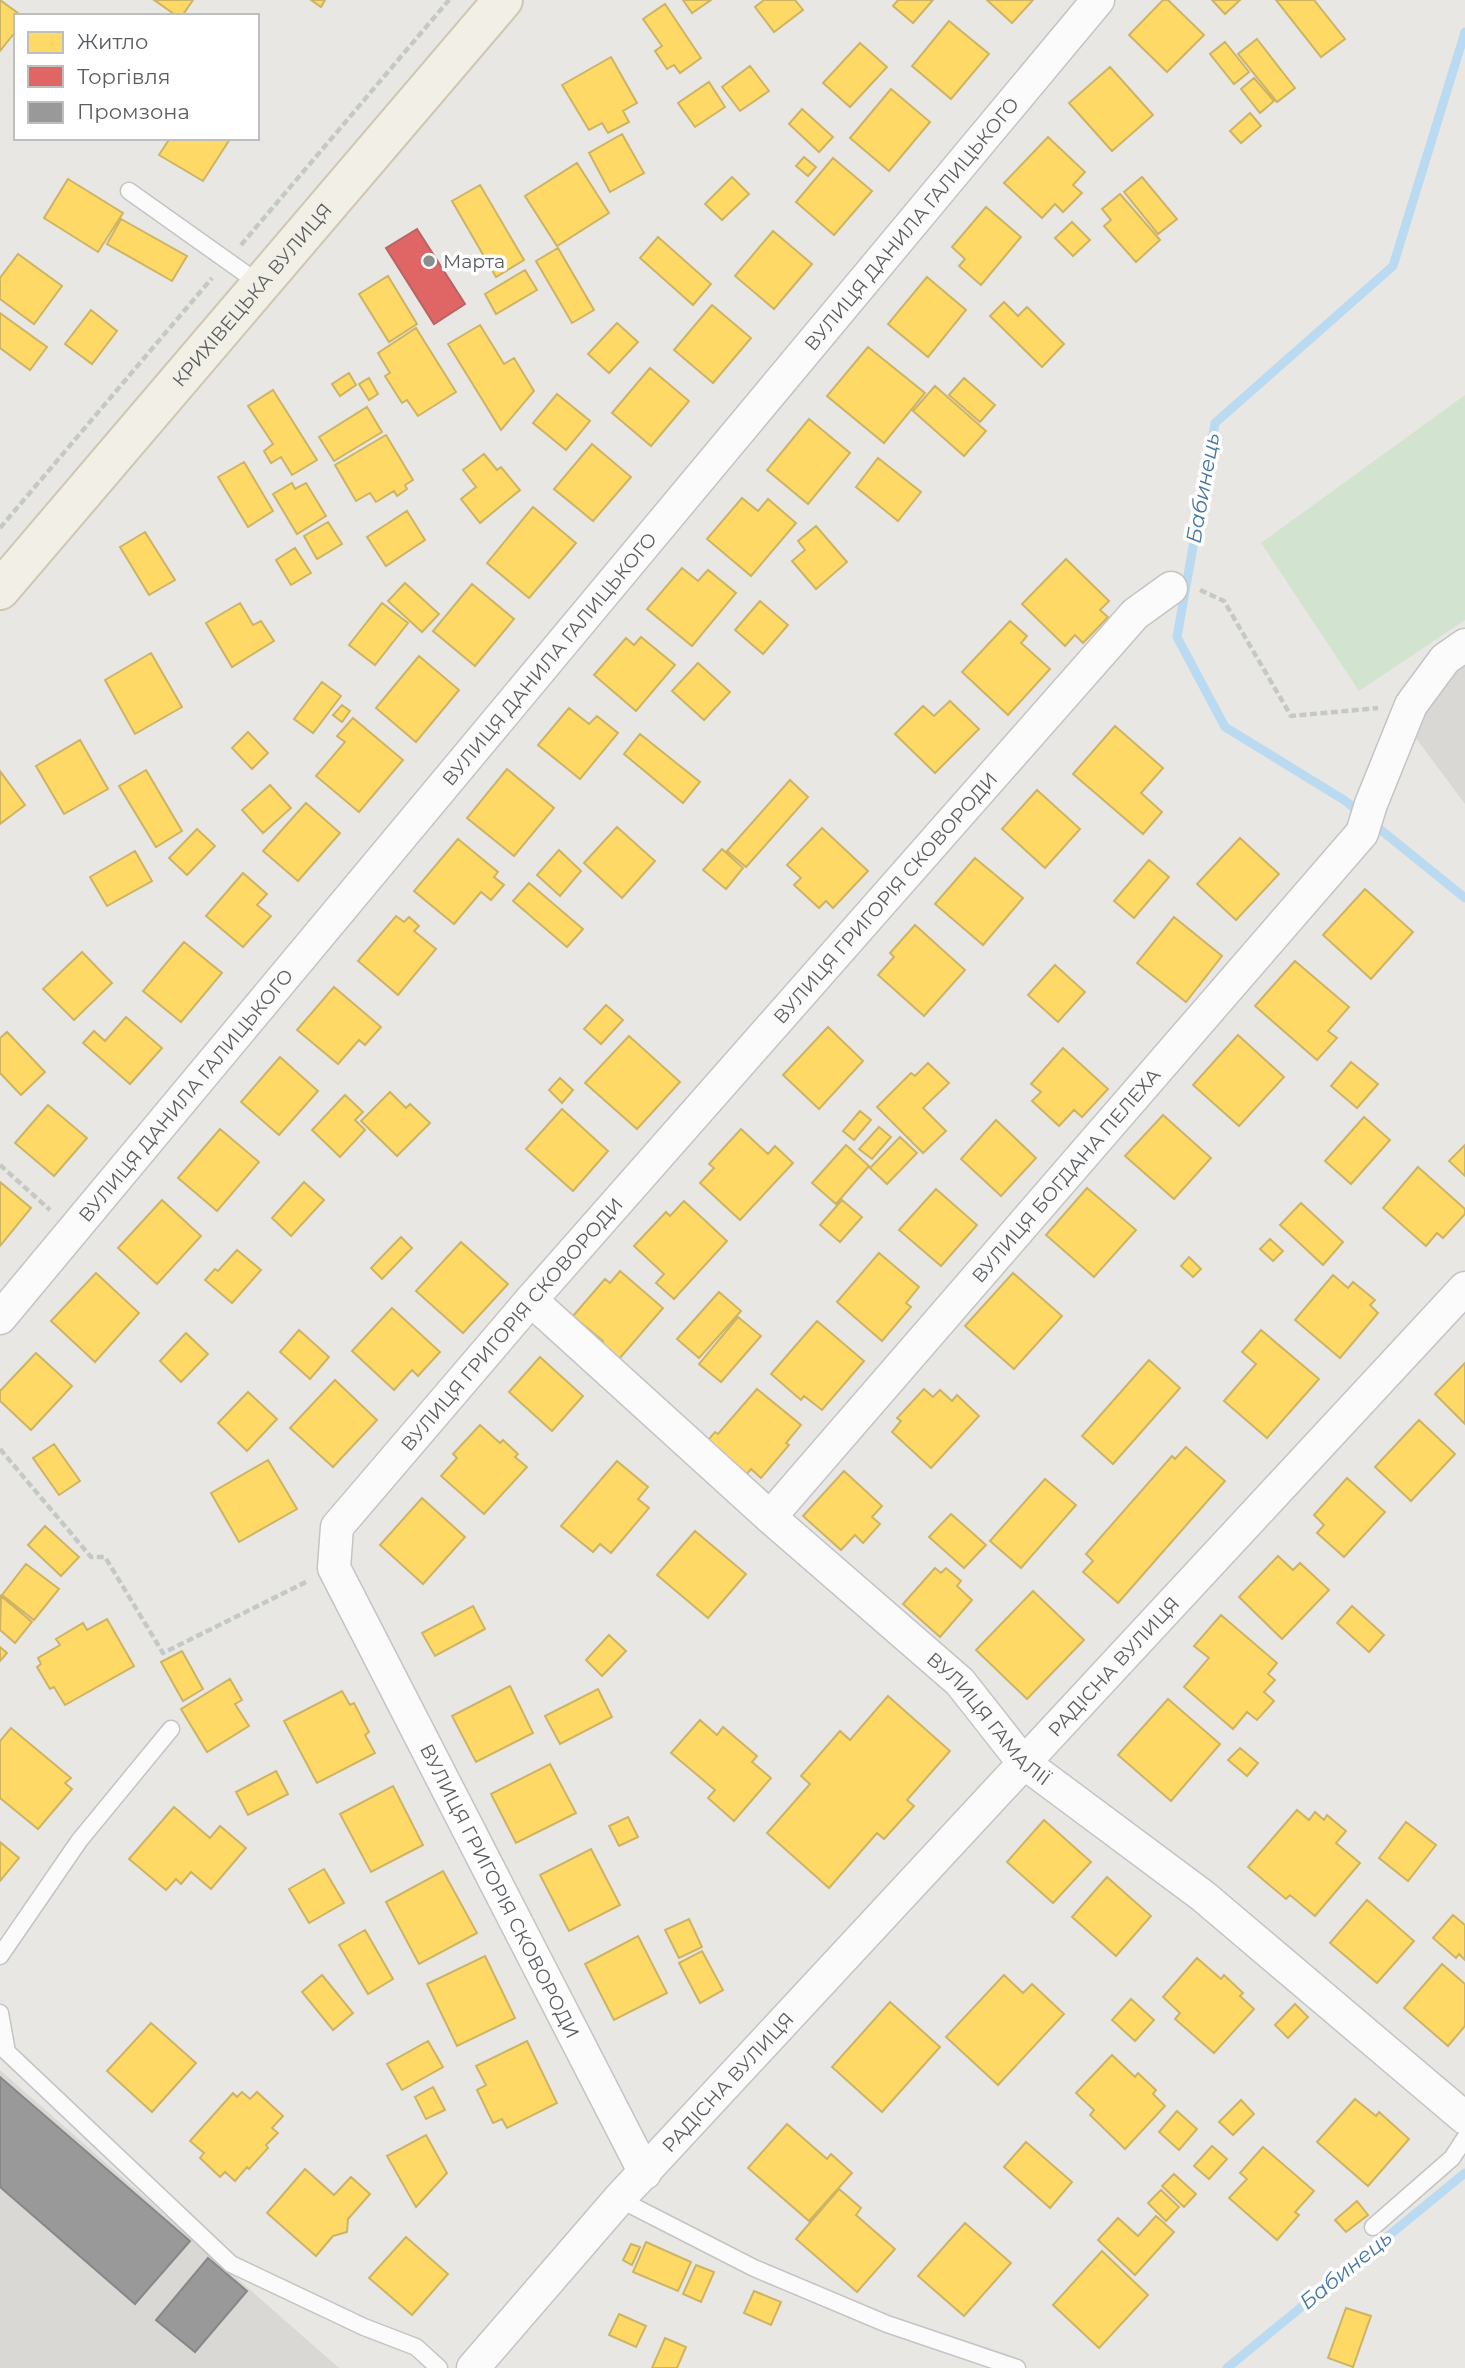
<svg xmlns="http://www.w3.org/2000/svg" width="1465" height="2368" viewBox="0 0 1465 2368" font-family="Montserrat,sans-serif">
<style>
.industrial{fill:#dad8d4}
.green{fill:#d2e4cf}
.homes{fill:#ffd966;stroke:#cdb464;stroke-width:2}
.shops{fill:#e06666;stroke:#b86364;stroke-width:2}
.industry{fill:#999;stroke:#868788;stroke-width:2}
.lines{fill:none;stroke-linecap:round;stroke-linejoin:round}
.stream{stroke:#b9daf0;stroke-width:9}
.service-casing{stroke:#c4c4c4;stroke-width:19}
.minor-casing{stroke:#c4c4c4;stroke-width:35}
.primary-casing{stroke:#cfc6b3;stroke-width:42}
.path{stroke:#c4c9c6;stroke-width:4.5;stroke-dasharray:7 3.5;stroke-linecap:butt}
.service{stroke:#fcfbfb;stroke-width:16}
.minor{stroke:#fcfbfb;stroke-width:32}
.primary{stroke:#f1efe6;stroke-width:38}
.poi-dot{fill:#8b8d8e;stroke:#fff;stroke-width:2.5}
.labels{text-anchor:middle;stroke-width:7;stroke-linejoin:round;paint-order:stroke}
.street-label{font-size:19px;fill:#595d60;stroke:#fff}
.poi-label{font-size:19px;fill:#595d60;stroke:#fff;text-anchor:start}
.water-label{font-size:21px;font-style:italic;fill:#4577a6;stroke:#fff}
</style>
<rect width="100%" height="100%" fill="#e9e7e3"/>
<path class="industrial" d="M1465 662V804L1409 729 1454 670Z
M0 2070 339 2368H0Z"/>
<path class="green" d="M1465 395V620L1359 691 1261 543Z"/>
<path class="homes" d="M0 0 22 16H16V31L0 51Z
M154 0H193L182 16H177Z
M311 0H325L321 7Z
M683 0H711L692 13Z
M764 0H795L803 10 774 32 755 7Z
M898 0H933L913 23 893 6Z
M987 0H1033L1012 23Z
M1163 0H1168L1204 35 1167 72 1129 35Z
M1212 0H1240L1225 14Z
M1276 0H1314L1345 39 1321 57Z
M665 4 701 58 680 73 674 65 667 69 655 51 662 46 643 19Z
M949 21 989 54 951 99 912 66Z
M1257 39 1295 88 1277 102 1238 54Z
M1225 42 1249 72 1234 84 1210 54Z
M860 43 887 67 850 107 823 83Z
M611 57 637 103 623 111 629 122 608 133 602 123 589 130 562 85Z
M750 66 769 91 740 111 722 87Z
M1110 67 1153 115 1112 151 1069 103Z
M1254 78 1274 101 1260 113 1241 89Z
M709 82 725 107 695 127 678 103Z
M891 89 930 122 889 171 850 138Z
M802 109 833 137 819 152 789 124Z
M1250 113 1261 126 1241 143 1230 131Z
M622 134 644 173 610 192 589 153Z
M1048 137 1085 172 1073 185 1082 193 1063 212 1055 204 1042 218 1004 183Z
M170 138H230V139L203 181 159 155Z
M804 157 816 167 808 176 796 166Z
M833 158 872 191 834 235 796 202Z
M577 163 609 213 557 246 525 196Z
M732 177 749 194 722 220 705 204Z
M1142 177 1177 219 1158 234 1124 192Z
M68 179 123 213 98 252 44 218Z
M480 185 524 260 496 277 452 201Z
M1120 194 1160 240 1136 262 1104 226 1111 220 1102 209Z
M986 207 1021 237 981 285 959 266 965 259 952 247Z
M121 219 187 256 172 281 107 244Z
M1072 222 1090 240 1073 256 1055 238Z
M773 231 812 264 774 309 735 276Z
M658 237 711 284 693 305 640 258Z
M558 248 594 310 572 323 536 261Z
M18 254 62 286 34 324 0 299V278Z
M525 270 537 290 496 314 485 294Z
M388 276 417 324 389 342 359 294Z
M927 277 966 310 928 357 888 324Z
M1004 302 1018 316 1027 307 1064 344 1042 367 990 316Z
M712 305 751 338 713 383 674 350Z
M91 310 117 331 92 364 65 344Z
M0 313 47 347 30 370 0 348Z
M617 323 638 342 609 373 588 354Z
M480 325 504 364 514 358 534 391 501 430 448 344Z
M416 328 456 392 418 416 407 400 402 403 385 376 390 373 378 353Z
M868 347 925 393 884 443 827 396Z
M650 368 689 401 651 446 612 413Z
M349 373 356 385 340 396 332 384Z
M369 378 378 394 369 400 359 384Z
M964 378 995 405 980 422 949 395Z
M935 386 986 431 964 456 913 411Z
M273 390 317 460 292 475 281 457 271 463 264 451 273 444 248 406Z
M557 394 590 421 566 450 533 423Z
M367 407 382 432 334 461 319 437Z
M809 419 850 453 808 504 767 470Z
M386 435 413 480 405 485 407 489 397 496 394 491 376 502 370 493 356 501 335 465Z
M592 444 631 477 593 521 554 489Z
M484 454 497 470 501 467 520 490 480 523 461 499 476 487 463 470Z
M878 458 921 492 898 521 856 487Z
M244 462 273 511 248 527 218 477Z
M292 483 295 489 306 483 326 516 297 534 273 494Z
M742 498 758 511 768 499 796 523 751 576 707 539Z
M533 507 576 543 529 598 487 563Z
M407 511 425 540 386 566 367 537Z
M328 522 342 544 317 559 304 536Z
M816 526 847 562 816 589 792 561 805 550 798 541Z
M145 532 175 580 149 595 120 547Z
M295 548 311 573 291 585 276 560Z
M1066 559 1109 601 1100 610 1108 617 1083 643 1075 635 1065 646 1022 604Z
M682 568 698 581 708 570 736 593 692 646 647 609Z
M405 583 439 614 422 632 388 601Z
M472 584 514 619 475 666 433 631Z
M760 601 788 625 763 654 735 630Z
M240 603 253 625 261 621 274 641 232 667 206 623Z
M382 603 408 623 375 665 349 645Z
M1010 621 1027 636 1021 643 1050 669 1008 715 962 672Z
M641 637 675 665 636 711 594 675 626 638 634 645Z
M151 653 182 707 135 734 105 680Z
M419 656 459 690 416 742 376 708Z
M698 663 730 692 704 720 672 691Z
M322 682 341 696 313 733 294 719Z
M950 701 979 729 935 773 895 734 923 706 934 716Z
M342 705 350 711 342 722 333 715Z
M569 708 589 724 597 716 618 733 580 779 538 745Z
M353 718 403 760 359 812 316 776 345 742 337 736Z
M1115 726 1163 768 1141 793 1162 812 1143 834 1073 774Z
M248 732 268 753 252 769 232 748Z
M640 734 700 782 683 803 624 754Z
M80 740 108 789 64 814 36 766Z
M507 769 554 808 514 856 467 818Z
M146 770 182 831 156 847 119 786Z
M0 771 25 805 0 824Z
M790 780 808 797 746 867 727 851Z
M270 785 291 808 263 833 242 810Z
M1037 790 1080 829 1045 868 1002 829Z
M306 803 340 833 298 881 263 851Z
M617 827 655 861 622 898 584 863Z
M822 828 868 871 833 908 826 901 819 908 794 885 801 878 787 865Z
M197 829 215 846 187 875 169 858Z
M1240 838 1279 874 1236 920 1197 884Z
M458 839 498 872 494 877 504 885 491 900 481 892 454 924 414 891Z
M722 849 743 868 726 889 703 870Z
M559 850 581 871 560 896 537 875Z
M135 851 152 881 107 906 90 877Z
M975 858 1023 898 983 945 935 904Z
M1149 860 1169 877 1134 918 1114 901Z
M243 873 267 894 257 905 271 916 243 947 206 916Z
M529 883 583 929 567 947 513 901Z
M1365 889 1413 932 1371 979 1323 935Z
M396 916 404 922 409 917 419 926 414 931 436 949 398 995 358 961Z
M1174 917 1222 956 1186 1002 1137 963Z
M915 925 965 970 924 1016 878 975 894 957 890 953Z
M184 942 222 973 181 1022 143 991Z
M82 952 112 983 74 1020 43 989Z
M1295 961 1349 1007 1328 1031 1337 1038 1317 1060 1255 1006Z
M1055 965 1085 992 1058 1022 1028 995Z
M334 987 381 1027 365 1045 359 1040 338 1064 297 1030Z
M606 1005 623 1020 601 1044 584 1029Z
M126 1017 162 1048 130 1084 83 1043 94 1031 105 1041Z
M828 1027 863 1061 819 1109 783 1075Z
M7 1032 45 1072 21 1095 0 1073V1038Z
M1238 1035 1284 1077 1239 1126 1193 1085Z
M629 1036 680 1082 637 1129 585 1083Z
M1063 1048 1108 1089 1082 1117 1074 1110 1059 1126 1032 1101 1041 1092 1031 1084Z
M280 1057 318 1091 279 1135 241 1102Z
M1351 1062 1378 1084 1357 1108 1331 1086Z
M928 1063 949 1083 923 1108 946 1131 923 1153 877 1107 911 1073 915 1076Z
M560 1078 573 1090 562 1103 549 1090Z
M390 1092 406 1108 410 1104 430 1123 397 1156 361 1121Z
M345 1095 363 1112 355 1120 365 1130 340 1157 312 1130Z
M48 1105 87 1138 54 1176 15 1143Z
M562 1109 608 1151 573 1191 526 1149Z
M860 1111 871 1120 854 1140 843 1131Z
M1163 1115 1211 1158 1174 1199 1125 1156Z
M1364 1117 1390 1140 1351 1184 1325 1161Z
M996 1120 1036 1158 1001 1196 961 1159Z
M879 1127 891 1137 872 1159 859 1149Z
M220 1129 259 1162 217 1211 178 1178Z
M741 1129 768 1154 775 1146 793 1163 740 1220 700 1183 714 1168 709 1164Z
M900 1137 917 1153 887 1184 870 1168Z
M846 1145 869 1166 836 1204 812 1183Z
M1465 1145V1176L1449 1161Z
M1418 1167 1465 1209V1214L1443 1238 1437 1233 1426 1246 1383 1208Z
M0 1182 31 1208 0 1246Z
M304 1182 324 1200 291 1236 272 1218Z
M1087 1188 1136 1230 1094 1277 1046 1235Z
M936 1189 977 1225 941 1266 899 1230Z
M162 1200 201 1236 157 1284 118 1248Z
M842 1200 862 1217 840 1242 820 1225Z
M684 1201 727 1241 674 1299 656 1283 664 1274 634 1246 666 1212 670 1216Z
M1301 1203 1343 1242 1323 1265 1280 1225Z
M401 1237 412 1248 382 1279 371 1268Z
M1270 1239 1283 1251 1273 1261 1260 1249Z
M461 1242 508 1284 463 1333 416 1291Z
M237 1250 261 1270 232 1303 205 1280 215 1269 218 1271Z
M879 1253 919 1287 906 1303 911 1307 882 1341 837 1302Z
M1189 1257 1201 1269 1193 1277 1181 1266Z
M620 1271 663 1308 613 1366 594 1350 603 1341 573 1316 605 1279 610 1283Z
M96 1273 139 1313 95 1362 51 1321Z
M1013 1273 1062 1316 1014 1369 965 1326Z
M1333 1275 1348 1288 1353 1282 1375 1300 1370 1305 1378 1313 1340 1358 1295 1320Z
M719 1292 741 1311 699 1358 677 1339Z
M392 1308 440 1352 418 1376 412 1370 394 1390 352 1351Z
M738 1317 761 1336 721 1382 699 1364Z
M817 1321 864 1361 822 1410 804 1396 801 1400 771 1374Z
M299 1330 329 1357 310 1379 280 1352Z
M1261 1330 1319 1379 1267 1438 1224 1401 1256 1364 1242 1352Z
M186 1333 208 1354 181 1382 160 1361Z
M36 1353 72 1386 31 1430 0 1401V1391Z
M540 1357 583 1396 552 1431 509 1392Z
M1149 1360 1180 1388 1113 1464 1082 1436Z
M1465 1363V1424L1435 1394Z
M335 1380 377 1420 333 1467 290 1428Z
M757 1389 801 1425 786 1443 789 1445 761 1478 751 1469 747 1474 730 1460 726 1465 703 1446 715 1432 718 1434Z
M924 1389 933 1397 940 1390 952 1401 957 1395 979 1416 931 1468 892 1432 901 1421 897 1418Z
M248 1392 277 1419 247 1451 218 1423Z
M1419 1420 1455 1454 1411 1501 1375 1467Z
M480 1425 500 1443 503 1440 518 1454 515 1457 527 1467 484 1514 441 1476 457 1458 453 1454Z
M54 1444 80 1481 59 1495 33 1458Z
M1186 1447 1225 1481 1118 1603 1083 1572 1093 1561 1086 1554 1172 1456 1175 1459Z
M268 1460 297 1509 239 1542 211 1493Z
M617 1461 648 1487 638 1499 649 1508 611 1553 600 1544 593 1552 561 1526Z
M844 1471 882 1506 872 1517 880 1524 863 1543 855 1535 841 1550 803 1516Z
M1347 1478 1385 1512 1344 1557 1317 1533 1324 1525 1314 1515Z
M1045 1479 1076 1505 1021 1568 990 1541Z
M422 1498 465 1537 423 1584 380 1545Z
M951 1514 986 1545 964 1568 929 1537Z
M45 1526 79 1557 61 1576 28 1545Z
M695 1531 746 1574 708 1618 657 1575Z
M1278 1556 1293 1570 1300 1563 1329 1590 1282 1639 1239 1597Z
M26 1564 59 1589 34 1620 2 1595Z
M935 1568 941 1573 946 1568 961 1581 957 1586 972 1600 940 1637 903 1604Z
M1033 1591 1084 1640 1027 1699 976 1650Z
M1 1596 32 1622 15 1643 0 1630Z
M473 1606 485 1629 435 1656 422 1633Z
M1352 1606 1384 1635 1369 1652 1337 1623Z
M1221 1615 1277 1663 1268 1674 1275 1680 1264 1692 1274 1701 1257 1720 1247 1712 1233 1729 1184 1687 1209 1658 1194 1646Z
M107 1619 134 1666 65 1705 54 1687 50 1689 37 1667 41 1664 38 1658 60 1645 56 1639 83 1623 87 1630Z
M609 1635 626 1651 602 1676 586 1660Z
M0 1647 7 1653 0 1661Z
M182 1651 203 1689 183 1701 161 1662Z
M230 1679 242 1700 235 1704 249 1726 207 1752 181 1709Z
M510 1686 533 1733 476 1762 452 1716Z
M598 1689 612 1717 560 1744 545 1716Z
M342 1691 350 1705 354 1703 369 1732 365 1735 375 1753 317 1783 284 1721Z
M888 1696 950 1751 907 1800 914 1806 884 1839 877 1833 829 1888 767 1833 810 1784 801 1776 840 1731 850 1740Z
M1168 1699 1220 1744 1171 1801 1118 1755Z
M700 1720 717 1735 723 1727 757 1756 752 1762 771 1778 734 1821 708 1798 715 1790 671 1753Z
M11 1728 71 1778 65 1783 72 1789 38 1829 0 1798V1741Z
M1240 1748 1258 1763 1247 1776 1228 1760Z
M550 1764 576 1813 516 1843 491 1794Z
M276 1771 288 1794 248 1815 236 1792Z
M393 1786 423 1845 371 1872 340 1814Z
M174 1807 210 1838 220 1826 246 1848 211 1889 191 1872 181 1884 176 1879 166 1890 129 1859Z
M1297 1810 1309 1820 1315 1812 1324 1820 1327 1815 1346 1831 1336 1843 1360 1863 1315 1916 1290 1895 1286 1899 1248 1867Z
M628 1817 638 1837 619 1846 609 1826Z
M1044 1820 1091 1862 1053 1903 1007 1862Z
M1406 1822 1436 1845 1408 1881 1379 1858Z
M0 1842 19 1858 0 1881Z
M591 1849 620 1905 569 1931 540 1875Z
M324 1869 344 1903 309 1923 289 1889Z
M443 1871 477 1933 419 1964 386 1902Z
M1107 1877 1151 1916 1116 1956 1072 1917Z
M1367 1900 1414 1941 1377 1983 1330 1943Z
M1453 1915 1465 1925V1960L1459 1954 1456 1958 1433 1938Z
M689 1919 702 1947 679 1958 665 1930Z
M365 1930 393 1979 368 1994 339 1945Z
M638 1936 667 1993 614 2020 585 1964Z
M702 1951 723 1990 700 2003 679 1963Z
M485 1956 515 2018 457 2046 427 1984Z
M1197 1958 1221 1979 1224 1975 1243 1993 1240 1996 1254 2009 1214 2053 1175 2019 1180 2013 1163 1997Z
M1442 1964 1465 1984V2026L1448 2046 1404 2008Z
M322 1975 353 2013 333 2030 302 1992Z
M1004 1975 1023 1993 1032 1984 1064 2014 998 2085 946 2037Z
M1131 1999 1154 2020 1135 2041 1112 2020Z
M890 2002 940 2047 882 2112 832 2067Z
M1295 2004 1308 2017 1288 2038 1275 2025Z
M151 2023 196 2063 152 2112 107 2071Z
M428 2041 443 2067 402 2090 387 2064Z
M527 2041 557 2103 507 2128 502 2119 493 2123 477 2090 486 2085 476 2066Z
M1112 2055 1135 2077 1138 2073 1156 2090 1153 2094 1165 2106 1125 2149 1090 2115 1094 2110 1076 2093Z
M433 2087 445 2110 426 2119 415 2097Z
M242 2092 250 2099 257 2092 283 2116 272 2128 278 2133 266 2145 268 2148 249 2169 247 2167 235 2181 225 2172 220 2177 200 2158 204 2153 190 2141 233 2093 237 2097Z
M1355 2099 1376 2116 1379 2112 1409 2139 1368 2186 1317 2142Z
M1241 2100 1254 2114 1233 2135 1219 2122Z
M1177 2111 1197 2129 1179 2150 1159 2132Z
M787 2124 827 2159 831 2154 852 2173 809 2221 748 2168Z
M426 2135 447 2173 416 2207 387 2156Z
M1026 2142 1072 2182 1050 2208 1004 2167Z
M1212 2146 1227 2159 1209 2179 1194 2166Z
M1263 2147 1314 2191 1295 2212 1299 2215 1277 2240 1229 2198 1247 2179 1240 2173Z
M305 2169 334 2195 351 2177 370 2194 348 2219 347 2232 333 2236 316 2256 267 2213Z
M1174 2174 1196 2194 1184 2207 1162 2186Z
M839 2189 861 2208 856 2215 895 2249 857 2292 796 2239Z
M1161 2190 1179 2207 1166 2221 1148 2203Z
M1357 2201 1368 2215 1346 2232 1335 2220Z
M1156 2216 1174 2232 1135 2275 1098 2240 1118 2218 1138 2236Z
M965 2223 1011 2263 964 2316 918 2276Z
M406 2237 448 2274 412 2315 369 2278Z
M646 2242 691 2262 678 2291 633 2272Z
M631 2244 640 2247 632 2265 623 2260Z
M1102 2251 1148 2295 1099 2348 1053 2305Z
M696 2265 714 2272 701 2302 683 2294Z
M754 2291 781 2302 771 2325 744 2313Z
M1346 2308 1371 2316 1353 2367 1328 2358Z
M619 2314 646 2326 636 2347 609 2335Z
M665 2338 686 2347 677 2368H652Z"/>
<path class="shops" d="M417 229 465 304 434 324 386 248Z"/>
<path class="industry" d="M0 2077 190 2241 135 2304 0 2187Z
M208 2258 247 2291 195 2352 156 2320Z"/>
<g class="lines">
<path class="stream" d="M1361 813 1344 800 1225 727 1177 637 1215 423 1393 266 1465 32
M1371 822 1465 898
M1227 2368 1465 2173"/>
<g class="service-casing">
<path id="service" d="M129 191 260 284
M0 1956 79 1841 171 1729
M0 2013 7 2052 231 2264 364 2327 416 2347 439 2368
M619 2199 754 2268 887 2324 1017 2368
M1373 2227 1452 2158 1465 2138"/>
</g>
<g class="minor-casing">
<g id="minor">
<path id="s1" d="M531 1300 770 1517 960 1682 1023 1762 1203 1896 1465 2118"/>
<path id="s2" d="M0 1318 1098 0"/>
<path id="s3" d="M770 1517 1362 833 1371 804 1411 705 1445 659 1465 645"/>
<path id="s4" d="M645 2173 334 1568 337 1527 531 1300 1135 614 1171 588"/>
<path id="s5" d="M473 2368 619 2199 1465 1288"/>
</g>
</g>
<g class="primary-casing">
<g id="primary">
<path id="s6" d="M0 590 503 0"/>
</g>
</g>
<path class="path" d="M241 245 449 0
M0 528 212 278
M1200 590 1224 601 1291 716 1378 708
M0 1165 50 1210
M0 1449 91 1557H105L163 1653 308 1581"/>
<use href="#service" class="service"/>
<use href="#minor" class="minor"/>
<use href="#primary" class="primary"/>
</g>
<circle class="poi-dot" cx="429" cy="261" r="7"/>
<g class="labels">
<g class="street-label">
<text dy="7" stroke="none"><textPath href="#s2" startOffset="1424">ВУЛИЦЯ ДАНИЛА ГАЛИЦЬКОГО</textPath></text>
<text dy="7" stroke="none"><textPath href="#s6" startOffset="388">КРИХІВЕЦЬКА ВУЛИЦЯ</textPath></text>
<text dy="7" stroke="none"><textPath href="#s2" startOffset="858">ВУЛИЦЯ ДАНИЛА ГАЛИЦЬКОГО</textPath></text>
<text dy="7" stroke="none"><textPath href="#s4" startOffset="1556">ВУЛИЦЯ ГРИГОРІЯ СКОВОРОДИ</textPath></text>
<text dy="7" stroke="none"><textPath href="#s2" startOffset="290">ВУЛИЦЯ ДАНИЛА ГАЛИЦЬКОГО</textPath></text>
<text dy="7" stroke="none"><textPath href="#s3" startOffset="452">ВУЛИЦЯ БОГДАНА ПЕЛЕХА</textPath></text>
<text dy="7" stroke="none"><textPath href="#s4" startOffset="989">ВУЛИЦЯ ГРИГОРІЯ СКОВОРОДИ</textPath></text>
<text dy="7" stroke="none"><textPath href="#s5" startOffset="950">РАДІСНА ВУЛИЦЯ</textPath></text>
<text dy="7" stroke="none"><textPath href="#s1" startOffset="621">ВУЛИЦЯ ГАМАЛІЇ</textPath></text>
<text transform="translate(500 1891) rotate(63)" y="7">ВУЛИЦЯ ГРИГОРІЯ СКОВОРОДИ</text>
<text dy="7" stroke="none"><textPath href="#s5" startOffset="383">РАДІСНА ВУЛИЦЯ</textPath></text>
</g>
<g class="poi-label">
<text x="443" y="268">Марта</text>
</g>
<g class="water-label">
<text transform="translate(1203 488) rotate(-80)" y="7">Бабинець</text>
<text transform="translate(1346 2270) rotate(-39)" y="7">Бабинець</text>
</g>
</g>
<rect x="14" y="14" width="245" height="126" fill="#ffffff" stroke="#bdbebf" stroke-width="2"/>
<rect x="28" y="32" width="35" height="21" fill="#ffd966" stroke="#bdbebf" stroke-width="2"/>
<text x="77" y="49" font-size="21" fill="#595d60">Житло</text>
<rect x="28" y="66" width="35" height="21" fill="#e06666" stroke="#bdbebf" stroke-width="2"/>
<text x="77" y="84" font-size="21" fill="#595d60">Торгівля</text>
<rect x="28" y="102" width="35" height="21" fill="#999999" stroke="#bdbebf" stroke-width="2"/>
<text x="77" y="119" font-size="21" fill="#595d60">Промзона</text>
</svg>
